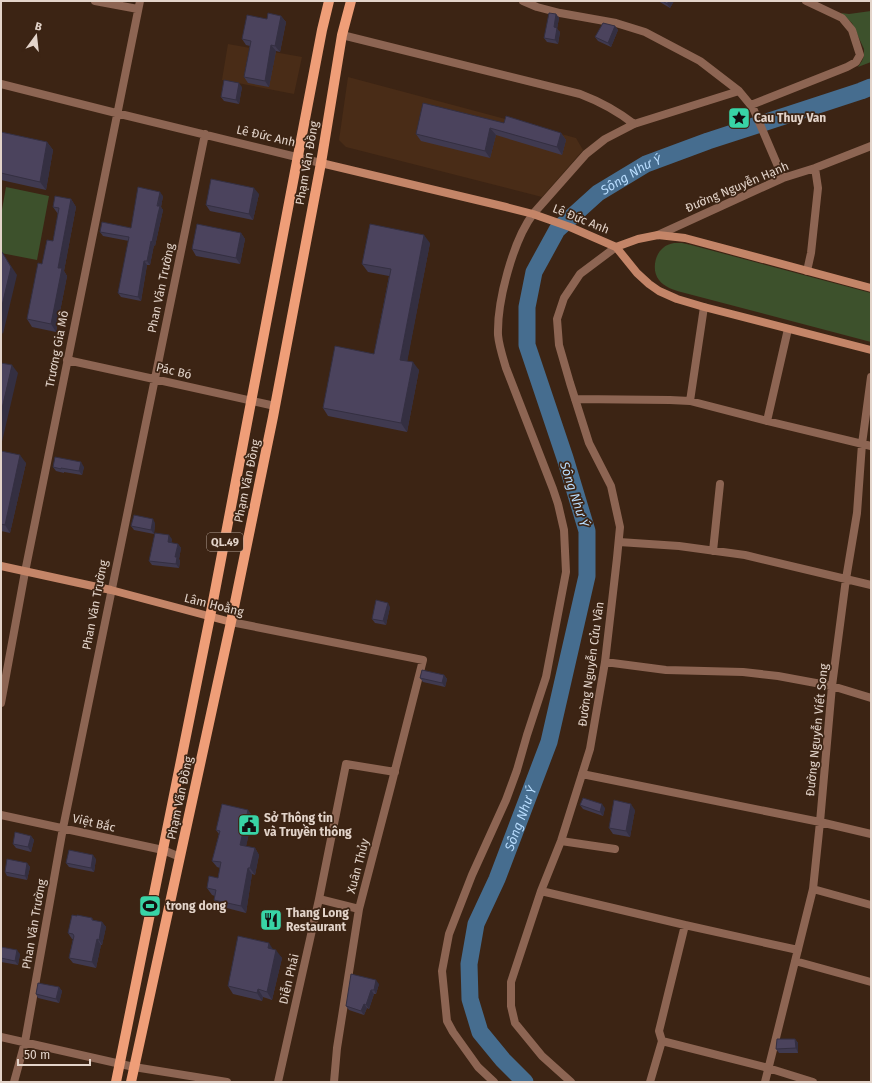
<svg xmlns="http://www.w3.org/2000/svg" width="872" height="1083" viewBox="0 0 872 1083" font-family="'Fira Sans',sans-serif">
<style>
.built{fill:#492c17}
.green{fill:#3d512c}
.lines{fill:none;stroke-linecap:round;stroke-linejoin:round}
.river{stroke:#466d8f;stroke-width:17}
.street{stroke:#8d6553;stroke-width:8}
.secondary{stroke:#c48568;stroke-width:8}
.primary{stroke:#ef9e78;stroke-width:10}
.wall{fill:#403a50}
.shaded-wall{fill:#342f41}
.building{fill:#4b435d;stroke:#342f41}
.labels{text-anchor:middle;stroke-width:3.5;stroke-linejoin:round;paint-order:stroke}
.shield{fill:#3c2414;stroke:#b19f93;stroke-width:1}
.shield-label{font-size:11px;font-weight:bold;fill:#e3d4ca}
.poi-label{font-size:12px;font-weight:bold;fill:#e3d4ca;stroke:#3c2414;text-anchor:start}
.street-label{font-size:12px;fill:#e3d4ca;stroke:#3c2414}
.water-label{font-size:13px;font-style:italic;fill:#b8dcfd;stroke:#3c2414}
</style>
<rect width="100%" height="100%" fill="#3c2414"/>
<path class="built" d="M228 44 302 57 294 94 222 80Z
M348 77 576 138 583 150 542 197 346 147 339 140Z"/>
<path class="green" d="M871 11V62L858 67 862 61 864 56V49L852 23 841 13 849 14Z
M6 187 49 196 37 260 1 253V215Z
M674 243H682L691 245 871 293V342L681 292C674 290 664 287 659 280 652 272 654 255 663 248 666 245 670 244 674 243Z"/>
<g class="lines">
<path class="river" id="s1" d="M525 1082 503 1060 480 1032 470 999 469 964 476 924 497 879 549 742 587 576V531L565 458 527 345V307L534 272 557 230 598 193 646 164 708 141 861 91 871 87"/>
<path class="street" d="M95 1 138 9
M523 1 537 7 560 13 616 23 645 32 700 61 739 91 753 108 783 178
M342 35 580 94C601 102 616 110 634 124
M1 84 116 113 321 163
M751 105 847 67 856 62 860 55 852 30 842 18 806 1
M658 235 783 178 815 168 871 146
M807 271 811 253 818 188 815 168
M67 360 154 379 275 406
M575 399 670 400 690 401 767 421 871 446
M690 401 704 307
M767 421 788 329
M619 542 679 546 745 555 871 585
M713 551 720 484
M231 622 423 660 391 786 359 909 337 1048 334 1082
M605 662 666 670 743 672 778 676 832 686 871 698
M1 703 25 572 140 1
M582 774 820 822 871 834
M1 815 163 850 180 857
M561 841 615 849
M813 889 871 905
M541 891 685 925 798 950
M319 899 359 909
M685 925 659 1031 662 1041 768 1068 813 1082
M795 961 871 982
M1 1037 134 1067 227 1082
M14 1082 25 1042 63 828 205 134
M278 1082 319 899 346 764 395 772
M494 1082 478 1067 453 1032 447 1021 442 971 449 934 472 875 506 800 517 770 527 735 546 677 566 572 564 530 558 504 553 489 506 368C503 358 499 346 498 335 497 301 513 241 533 214L586 154 605 139 634 124 739 91
M571 1082 542 1056 515 1023 511 1006V982L541 891 561 841 590 749 605 662 617 558 620 527 611 486 589 443 570 383 559 345 557 319 564 298 580 274 616 247
M650 1082 662 1041
M765 1082 813 889 820 822 832 686 846 579 857 513 862 444 871 377"/>
<path class="secondary" d="M321 163 506 207 533 214 570 227 616 247 637 273 649 284 659 291 677 299 704 307 871 350
M616 247 638 239 658 235 685 238 871 288
M1 566 111 590 231 622"/>
<path class="primary" d="M116 1082 210 617 322 30 329 1
M131 1082 231 622 273 417 321 163 342 35 351 1"/>
</g>
<path class="wall" d="M658 1H674L670 8Z
M556 14 559 18 557 29 560 32 558 44 547 42 544 38Z
M281 16 286 22 280 52 276 51 269 87 248 83 244 77 250 46 246 45 242 39 267 19Z
M615 26 618 30 611 47 598 41 595 37Z
M242 87 239 104 224 101 221 97Z
M504 123 561 133 566 140 562 155 496 135 490 158 421 141 416 134Z
M1 132 47 142 53 150 46 190 1 180Z
M259 194 253 220 210 211 206 205Z
M163 196 161 207 163 210 155 246 154 245 150 265H147L141 301 121 297 118 293 129 241 103 236 100 232 131 228Z
M71 199 76 207 64 271 67 276 56 332 32 327 27 319 42 264 53 241 58 214 53 207Z
M241 233 245 239 240 264 196 256 192 249Z
M430 243 407 361 419 370 407 432 328 416 323 408 374 354 389 276 368 272 362 264Z
M1 451 26 463 10 533 1 531Z
M53 467H84L82 475 64 472V473L56 471Z
M155 523 154 534 134 530 131 526Z
M172 539 171 543 178 544 181 548 179 559 180 561 179 568 152 565 149 561Z
M390 607 386 625 375 623 372 619Z
M444 675 447 679 445 687 423 682 420 678Z
M580 805 605 808 603 816 583 809Z
M635 810 630 837 613 834 609 828Z
M253 816 246 846 255 848 259 855 255 875 252 874 246 913 219 906 214 900 215 896 212 895 207 888 218 878 220 868 217 867 212 861 219 834 216 830Z
M31 836 34 840 31 852 16 848 13 844Z
M96 859 94 872 69 867 66 863Z
M27 863 30 867 27 880 7 876 5 872Z
M77 916 92 918 93 920 102 922 106 927 102 945H101L96 968 73 963 69 958 73 939H72L68 933Z
M1 947 20 954 18 965 1 962Z
M273 949 282 958 272 1000 263 997 262 1001 233 994 228 986Z
M379 984 376 994H374L369 1009 367 1008 364 1015 349 1010 346 1006Z
M59 987 62 991 59 1003 38 998 36 994Z
M795 1039 798 1043V1053H779L776 1049Z"/>
<path class="shaded-wall" d="M669 1H674L670 8 667 4Z
M556 14 559 18 557 29 560 32 558 44 555 40 554 27Z
M281 16 286 22 280 52 275 46Z
M615 26 618 30 611 47 608 43Z
M271 45 276 51 269 87 265 81Z
M239 83 242 87 239 104 236 100Z
M490 128 496 135 490 158 485 151Z
M561 133 566 140 562 155 557 147Z
M47 142 53 150 46 190 40 182Z
M254 188 259 194 253 220 249 214Z
M160 192 163 196 161 207 163 210 155 246 152 242Z
M71 199 76 207 64 271 67 276 56 332 51 324 58 268Z
M241 233 245 239 240 264 236 258Z
M424 235 430 243 406 368 400 360Z
M151 241 154 245 150 265 147 261Z
M2 252 17 275 3 334 1 331Z
M144 261 147 265 141 301 138 297Z
M413 362 419 370 407 432 401 423Z
M12 365 18 373 1 446V413Z
M20 455 26 463 10 533 5 525Z
M81 462 84 467 82 475 79 471Z
M153 519 155 523 154 534 151 530Z
M169 535 172 539 171 546 168 542Z
M178 544 181 548 179 559 180 561 179 568 176 564 175 557Z
M388 603 390 607 386 625 383 621Z
M444 675 447 679 445 687 442 683Z
M602 804 605 808 603 816 600 812Z
M631 804 635 810 630 837 626 831Z
M248 810 253 816 245 851 240 845Z
M31 836 34 840 31 852 28 847Z
M255 848 259 855 255 875 250 868Z
M93 855 96 859 94 872 91 868Z
M27 863 30 867 27 880 25 876Z
M248 868 252 874 246 913 241 906Z
M102 922 106 927 102 945 99 940Z
M97 939 101 945 96 968 92 962Z
M269 943 274 951 268 948Z
M17 950 20 954 18 965 15 961Z
M276 950 282 958 272 1000 267 992Z
M376 980 379 984 376 994 374 990Z
M59 987 62 991 59 1003 56 999Z
M258 989 263 997 262 1001 257 993Z
M371 990 374 994 369 1009 366 1005Z
M364 1004 367 1008 364 1015 361 1011Z
M795 1039 798 1043V1053L796 1048Z"/>
<path class="building" d="M663 1H669L667 4Z
M268 13 281 16 275 46 271 45 265 81 244 77 251 41 242 39 247 15 267 19Z
M549 13 556 14 554 27 557 28 555 40 544 38Z
M603 23 615 26 608 43 595 37Z
M224 80 239 83 236 100 221 97Z
M423 103 504 123 506 116 561 133 557 147 490 128 485 151 416 134Z
M1 132 47 142 40 182 1 173Z
M211 179 254 188 249 214 206 205Z
M138 187 160 192 157 206H160L158 214 152 242 151 241 147 261H144L138 297 118 293 129 237 100 232 102 222 131 228Z
M55 196 71 199 58 268H62L51 324 27 319 38 263 42 264 47 240 53 241 59 208 53 207Z
M197 224 241 233 236 258 192 249Z
M370 224 424 235 400 360 413 362 401 423 323 408 335 346 374 354 391 269 362 264Z
M1 252H2L11 267 1 310Z
M1 363 12 365 1 413Z
M1 451 20 455 5 525 1 524Z
M55 457 81 462 79 471 61 468V469L53 467Z
M134 515 153 519 151 530 131 526Z
M155 533 169 535 168 542 178 544 175 557H177L176 564 149 561Z
M376 600 388 603 383 621 372 619Z
M422 670 444 675 442 683 420 678Z
M583 798 602 804 600 812 580 805Z
M614 800 631 804 626 831 609 828Z
M222 804 248 810 240 845 255 848 250 868H248L241 906 214 900 216 890 207 888 209 876 218 878 221 862 212 861 220 831 216 830Z
M15 832 31 836 28 847 13 844Z
M69 850 93 855 91 868 66 863Z
M7 859 27 863 25 876 5 872Z
M72 915 77 916V915L92 918V920L102 922 99 940 97 939 92 962 69 958 74 936 73 934 68 933Z
M238 936 269 943 268 948 276 950 267 992 258 989 257 993 228 986Z
M1 947 17 950 15 961 1 958Z
M351 974 376 980 374 990H371L366 1005 364 1004 361 1011 346 1006Z
M38 983 59 987 56 999 36 994Z
M777 1039H795L796 1048 776 1049Z"/>
<defs>
<g id="sight-square" transform="scale(1.15)"><rect x="-9" y="-9" width="18" height="18" rx="4" fill="#38d4a6" stroke="#3c2414"/><path d="M0-6L1.8-2.2L6-1.7L2.9 1.2L3.7 5.4L0 3.3L-3.7 5.4L-2.9 1.2L-6-1.7L-1.8-2.2Z" fill="#111"/></g>
<g id="civic-square" transform="scale(1.15)"><rect x="-9" y="-9" width="18" height="18" rx="4" fill="#38d4a6" stroke="#3c2414"/><path d="M-.6-6.5H3V-4.5H.6V-3L4-1V1h2V6H-6V1h2V-1L-.6-3ZM-1.2 2.5V6h2.4V2.5Z" fill="#111"/></g>
<g id="stadium-square" transform="scale(1.15)"><rect x="-9" y="-9" width="18" height="18" rx="4" fill="#38d4a6" stroke="#3c2414"/><path d="M0-5a6.5 5 0 1 0 0 10a6.5 5 0 1 0 0-10ZM-3.5-1.8h7v3.6h-7Z" fill="#111"/></g>
<g id="restaurant-square" transform="scale(1.15)"><rect x="-9" y="-9" width="18" height="18" rx="4" fill="#38d4a6" stroke="#3c2414"/><path d="M-5-6h1v4h1v-4h1v4h1v-4h1v5L-1.5 .5V6h-2V.5L-5-1ZM5-6V6H3V1.5H1.5Q1.5-4 5-6Z" fill="#111"/></g>
</defs>
<g fill-rule="evenodd">
<use href="#sight-square" x="739" y="118"/>
<use href="#civic-square" x="249" y="825"/>
<use href="#stadium-square" x="150" y="906"/>
<use href="#restaurant-square" x="271" y="920"/>
</g>
<g class="labels">
<rect class="shield" x="207" y="533" width="36" height="18" rx="3"/>
<g class="shield-label">
<text x="225" y="546">QL.49</text>
</g>
<g class="poi-label">
<text x="754" y="122">Cau Thuy Van</text>
<text x="264" y="822">Sở Thông tin<tspan x="264" dy="14">và Truyền thông</tspan></text>
<text x="166" y="910">trong dong</text>
<text x="286" y="917">Thang Long<tspan x="286" dy="14">Restaurant</tspan></text>
</g>
<g class="street-label">
<text transform="translate(266 136) rotate(13)" y="4">Lê Đức Anh</text>
<text transform="translate(307 163) rotate(-80)" y="4">Phạm Văn Đồng</text>
<text transform="translate(737 187) rotate(-23)" y="4">Đường Nguyễn Hạnh</text>
<text transform="translate(581 219) rotate(22)" y="4">Lê Đức Anh</text>
<text transform="translate(161 288) rotate(-78)" y="4">Phan Văn Trường</text>
<text transform="translate(57 349) rotate(-79)" y="4">Trương Gia Mô</text>
<text transform="translate(174 371) rotate(13)" y="4">Pác Bó</text>
<text transform="translate(247 481) rotate(-78)" y="4">Phạm Văn Đồng</text>
<text transform="translate(95 605) rotate(-79)" y="4">Phan Văn Trường</text>
<text transform="translate(214 605) rotate(14)" y="4">Lâm Hoằng</text>
<text transform="translate(591 664) rotate(-82)" y="4">Đường Nguyễn Cửu Vân</text>
<text transform="translate(817 730) rotate(-84)" y="4">Đường Nguyễn Viết Song</text>
<text transform="translate(180 798) rotate(-78)" y="4">Phạm Văn Đồng</text>
<text transform="translate(94 823) rotate(13)" y="4">Việt Bắc</text>
<text transform="translate(358 866) rotate(-75)" y="4">Xuân Thủy</text>
<text transform="translate(34 924) rotate(-80)" y="4">Phan Văn Trường</text>
<text transform="translate(289 979) rotate(-77)" y="4">Diễn Phái</text>
</g>
<g class="water-label">
<text dy="5" stroke="none"><textPath href="#s1" startOffset="999">Sông Như Ý</textPath></text>
<text transform="translate(575 494) rotate(72)" y="5">Sông Như Ý</text>
<text dy="5" stroke="none"><textPath href="#s1" startOffset="292">Sông Như Ý</textPath></text>
</g>
</g>
<rect width="872" height="1083" fill="none" stroke="#e3d4ca" stroke-width="4"/>
<g transform="translate(36 36) rotate(15)" stroke="#3c2414" stroke-width="3" paint-order="stroke">
<path d="M0-3L7 15L0 10L-7 15Z" fill="#e3d4ca"/>
<text y="-6" font-size="11" font-weight="bold" text-anchor="middle" fill="#e3d4ca">B</text>
</g>
<path d="M18 1059v6h72v-6" fill="none" stroke="#e3d4ca" stroke-width="2"/>
<text x="24" y="1059" font-size="12" fill="#e3d4ca" stroke="#3c2414" stroke-width="3" paint-order="stroke">50 m</text>
</svg>
